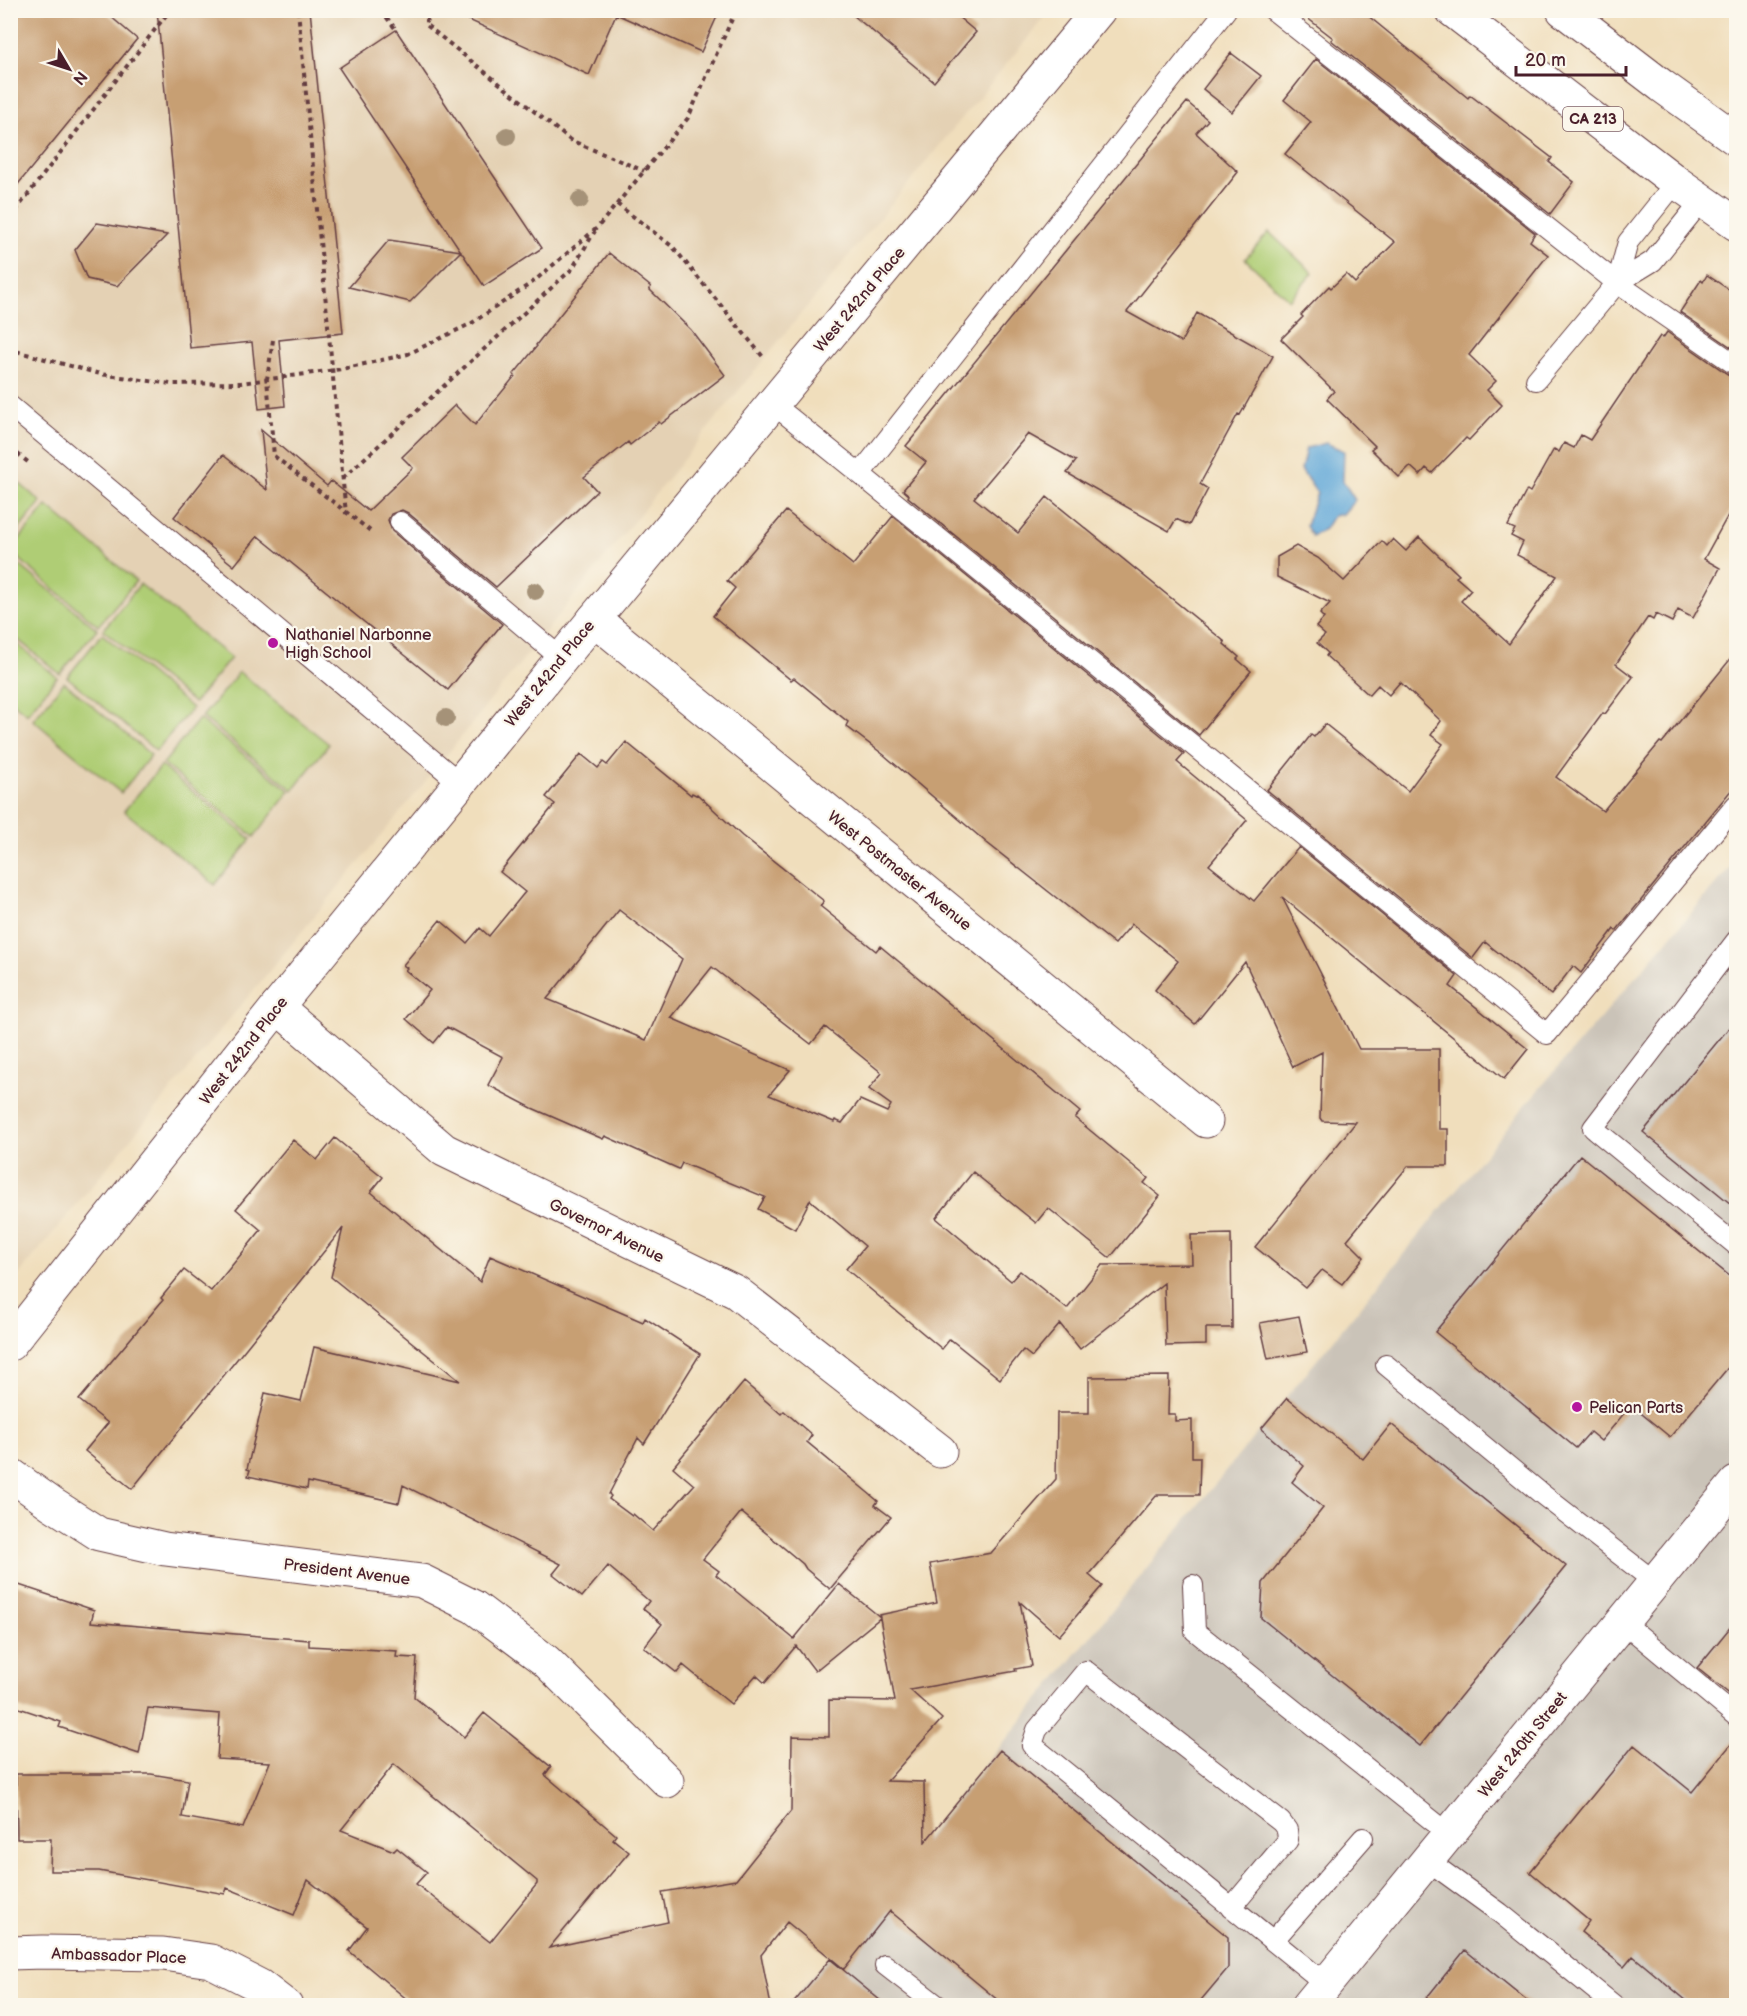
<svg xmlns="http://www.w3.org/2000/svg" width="1747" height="2016" viewBox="0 0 1747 2016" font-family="'Balsamiq Sans',sans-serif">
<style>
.built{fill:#e4d1b4}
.industrial{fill:#cac3b8}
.green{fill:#afcd75;stroke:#7c7650;stroke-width:1.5}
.water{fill:#62a8d8;stroke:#566482;stroke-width:1.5}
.building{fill:#c79f73;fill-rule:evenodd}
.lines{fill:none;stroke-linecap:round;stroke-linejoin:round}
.lane-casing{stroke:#633c41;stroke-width:22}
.street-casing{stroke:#633c41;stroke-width:35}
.secondary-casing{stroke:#633c41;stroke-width:35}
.primary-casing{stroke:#633c41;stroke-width:35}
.path{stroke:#633c41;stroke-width:4;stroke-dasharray:4.5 4.5;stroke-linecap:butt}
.lane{stroke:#fff;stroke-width:20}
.street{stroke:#fff;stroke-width:33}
.secondary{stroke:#fff;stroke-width:33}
.primary{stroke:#fff;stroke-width:33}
.tree{fill:#a59278}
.poi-dot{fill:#b5179e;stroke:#fbf7ec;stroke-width:2}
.labels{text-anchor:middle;stroke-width:4.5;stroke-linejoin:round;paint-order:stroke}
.shield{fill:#fbf7ec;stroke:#7f6065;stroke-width:1.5}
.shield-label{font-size:15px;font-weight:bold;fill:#4a1f2b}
.street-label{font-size:16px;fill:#4a1f2b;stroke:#fbf7ec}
.poi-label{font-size:16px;fill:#4a1f2b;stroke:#fbf7ec;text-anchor:start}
</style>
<rect width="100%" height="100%" fill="#fbf7ec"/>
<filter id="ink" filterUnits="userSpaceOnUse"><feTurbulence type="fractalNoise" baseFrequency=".0167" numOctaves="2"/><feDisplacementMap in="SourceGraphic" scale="12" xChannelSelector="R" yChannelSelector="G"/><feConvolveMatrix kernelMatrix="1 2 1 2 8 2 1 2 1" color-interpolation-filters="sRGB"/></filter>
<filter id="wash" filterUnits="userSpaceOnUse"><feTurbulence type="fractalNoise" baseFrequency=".008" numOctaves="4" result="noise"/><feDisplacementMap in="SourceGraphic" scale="24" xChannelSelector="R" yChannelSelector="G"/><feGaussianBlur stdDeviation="1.35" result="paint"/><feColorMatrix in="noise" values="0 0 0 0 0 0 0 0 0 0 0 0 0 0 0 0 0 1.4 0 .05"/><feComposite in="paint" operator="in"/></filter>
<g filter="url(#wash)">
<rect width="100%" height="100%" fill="#f0debc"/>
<path class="built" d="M11 11H1050L764 359 417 792 11 1284Z"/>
<path class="industrial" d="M1736 861V2005L788 2006 1528 1102Z"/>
<path class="green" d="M1269 232 1313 273 1289 300 1245 259Z
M11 476 41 502 11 539Z
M47 506 136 581 98 626 11 552V549Z
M11 558 97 629 60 674 11 634Z
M140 584 231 658 194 703 103 630Z
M102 634 192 708 156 751 67 677Z
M11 639 57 677 27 714 11 701Z
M239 672 329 744 293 790 202 717Z
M64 682 151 755 121 793 33 720Z
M199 719 290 791 254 837 163 764Z
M161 766 251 839 215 885 124 811Z"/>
<path class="water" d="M1326 443 1344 451 1343 481 1355 500 1343 514 1333 516 1325 529 1312 536 1306 526 1317 493 1301 470 1306 448Z"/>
<g id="blocks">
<path class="building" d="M10 10H103L137 39 10 194Z
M157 10H310L343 333 279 340 285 406 259 409 252 342 190 348Z
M447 10H720L701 52 616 14 589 75Z
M847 10H950L976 32 934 82Z
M1297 10H1361L1468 98 1470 95 1552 158 1549 162 1574 182 1550 214 1331 40 1333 38Z
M396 30 542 248 484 286 339 68Z
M1231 53 1261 76 1232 112 1203 89Z
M1316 59 1535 233 1530 241 1548 255 1469 355 1496 381 1487 390 1502 405 1469 440 1466 438 1432 473 1426 468 1420 475 1410 466 1399 477 1371 449 1375 446 1327 399 1334 391 1281 339 1303 317 1301 315 1329 286 1331 288 1346 274 1355 283 1395 242 1285 154 1311 122 1284 100Z
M1187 102 1208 120 1196 133 1238 172 1127 312 1181 342 1197 313 1273 356 1240 415 1238 414 1200 484 1208 489 1189 525 1176 519 1169 531 1067 473 1076 461 1028 434 974 498 1018 533 1047 497 1225 642 1224 644 1239 657 1237 659 1251 671 1199 735 908 497 909 495 903 490 926 462 906 446Z
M97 223 167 235 117 286 87 279 75 250Z
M389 240 461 251 410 302 349 287Z
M609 253 651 287 649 289 691 330 725 375 661 424 659 422 630 445 628 442 584 477 597 491 496 587 408 513 402 510 391 514 388 520 392 531 502 624 448 690 258 536 234 566 174 517 223 455 267 490 261 430 327 486 331 481 368 511 413 468 402 457 455 405 475 425 515 376 514 374 537 346 536 345Z
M1707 275 1737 295V351L1680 312 1701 280 1703 282Z
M1667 332 1729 375 1737 377V499L1704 559 1720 568 1693 618 1678 610 1672 622 1656 614 1653 620 1648 617 1616 664 1633 677 1605 714 1603 713 1556 777 1603 811 1660 742 1662 743 1737 651V783L1616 931 1614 929 1581 973 1573 966 1551 995 1485 942 1473 958 1267 790 1311 735 1314 737 1325 724 1408 791 1443 744 1431 735 1441 721 1400 682 1389 695 1378 685 1369 695 1326 656 1328 653 1317 643 1325 635 1316 627 1324 618 1320 614 1330 603 1277 577V557L1296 546 1318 558 1344 581 1382 541 1387 546 1393 539 1406 551 1419 537 1459 575 1456 577 1471 590 1461 601 1509 644 1557 576 1517 555 1523 542 1511 536 1515 529 1508 526 1527 490 1530 492 1554 449 1559 452 1564 443 1574 448 1581 435 1590 440 1660 336 1663 338Z
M786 511 853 565 893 516 1184 754 1177 762 1247 820 1209 865 1254 901 1299 847 1457 976 1450 986 1528 1049 1504 1079 1282 897 1359 1049H1439V1129H1448V1166H1408L1347 1240 1364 1257 1342 1284 1322 1270 1306 1288 1255 1247 1356 1122 1322 1121 1320 1118 1322 1052 1293 1067 1245 962 1195 1024 1155 990 1178 961 1132 924 1115 944 987 843 884 755 846 726 848 722 794 678 791 680 713 616 735 588 727 581Z
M626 742 691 795 692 793 696 795 697 794 742 836 824 901 820 906 876 951 880 946 1080 1112 1075 1118 1148 1178 1144 1183 1160 1196 1110 1258 1048 1208 1036 1223 973 1172 936 1218 1011 1281 1020 1271 1067 1309 1102 1265 1192 1264 1191 1235 1231 1234 1232 1328H1206V1345L1166 1346 1164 1283 1080 1349 1060 1324 1032 1357 1023 1350 1000 1379 950 1339 942 1349 846 1269 865 1246 810 1200 795 1229 758 1209 765 1197 682 1163 679 1169 605 1136 603 1139 532 1108 488 1085 503 1057 447 1027 434 1043 406 1019 430 990 405 970 407 968 403 965 440 920 467 943 480 928 489 936 525 892 500 872 555 804 546 797 581 754 598 768 603 762 607 765ZM619 910 682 959 646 1040 547 999ZM712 967 811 1044 825 1027 882 1073 869 1089 891 1105 887 1112 860 1100 842 1123 835 1120 834 1122 769 1095 790 1070 671 1018Z
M1737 1018V1209L1643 1132Z
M335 1138 383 1177 371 1192 480 1282 490 1256 643 1322 645 1318 700 1354 644 1444 638 1438 609 1494 611 1496 609 1499 632 1516 633 1514 653 1531 694 1485 673 1467 744 1382 781 1414 784 1411 812 1435 807 1442 878 1501 875 1505 891 1517 830 1589 806 1569 803 1564 741 1512 703 1559 719 1571 716 1575 794 1639 839 1584 880 1617 879 1615 937 1603 930 1564 991 1553 1056 1479 1057 1413H1089V1377L1169 1376 1168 1414H1175V1421L1192 1420V1457H1200L1199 1495H1157L1089 1575 1102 1586 1059 1636 1020 1602 1032 1666 1015 1669 1016 1671 910 1690 942 1719 887 1781 924 1782 925 1842 1000 1750 1228 1937V1968L1196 2006H1005L890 1911 844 1969 787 1922 761 1955 771 2006H415L349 1951 367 1927 308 1880 294 1915 227 1888 225 1894 99 1871H50L51 1839H17L16 1774H151L188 1780 182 1817 243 1828 270 1762 217 1759 220 1714 148 1708 139 1754 59 1727 61 1722 10 1705V1582L94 1610 91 1622 309 1640V1646L397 1651 396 1657 417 1658 414 1697 464 1737 484 1713 551 1767 545 1775 616 1835 613 1839 629 1852 549 1948 668 1922 662 1892 736 1880 791 1811 792 1736 829 1737V1700L895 1701 880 1618 815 1671 796 1646 765 1683 756 1675 731 1704 683 1665 677 1673 644 1647 662 1624 643 1609 649 1601 608 1566 582 1597 553 1574 561 1564 403 1485 399 1503 308 1482 307 1489 248 1476 250 1470 247 1469 265 1393 301 1401 314 1347 460 1381 331 1277 343 1228 132 1489 85 1451 108 1423 79 1400 163 1300 161 1298 184 1270 211 1291 261 1230 236 1209 293 1140 317 1160ZM394 1764 537 1881V1884L490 1942 416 1884 427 1872 397 1848 394 1851 341 1830Z
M1580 1155 1737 1282V1357L1670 1437 1631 1405 1601 1441 1590 1432 1576 1448 1435 1332Z
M1299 1316 1307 1352 1268 1359 1260 1323Z
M1287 1398 1363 1459 1391 1424 1566 1566 1420 1746 1261 1618 1263 1583 1323 1508 1292 1482 1304 1466 1261 1429Z
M1737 1619V1700L1697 1668Z
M1737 1737V2006H1693L1633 1956 1624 1967 1581 1932 1589 1921 1530 1872 1634 1745 1692 1792Z
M1465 1950 1534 2006H1420Z
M830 1959 887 2006H791Z"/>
</g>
</g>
<g filter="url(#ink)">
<use href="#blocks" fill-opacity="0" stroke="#633c41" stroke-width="1.5"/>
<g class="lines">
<g class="lane-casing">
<path id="lane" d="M1226 10 860 474 1547 1034 1736 805
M1273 10 1617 283 1736 365
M1617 283 1628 242 1676 182
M1536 380 1617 283 1653 261 1702 200
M773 404 860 474
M10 406 460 783
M400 522 562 659
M1736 941 1593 1128 1736 1245
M1386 1365 1543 1495 1655 1582
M1193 1585 1195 1631 1449 1834
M1623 1622 1736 1716
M1427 1860 1500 1913 1615 2006
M1231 1908 1288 1840 1287 1830 1281 1822 1086 1671 1037 1730 1032 1745 1326 1984
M1273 1941 1363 1838
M885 1965 938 2006"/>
</g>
<g class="street-casing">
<path id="street" d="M594 619 1206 1121
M277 1007 444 1150 736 1292 940 1451
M10 1474 52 1504 99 1534 165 1549 422 1581 474 1607 546 1661 667 1781
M10 1953 43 1952 163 1954 211 1961 260 1986 286 2006"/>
</g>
<g class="secondary-casing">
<path id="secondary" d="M10 1344 277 1007 594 619 1099 10
M1308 2006 1736 1483"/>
</g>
<g class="primary-casing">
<path id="primary" d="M1452 10 1676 182 1736 224
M1563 10 1662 86 1736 139"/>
</g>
<path class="path" d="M298 10 346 514
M381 10 397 31
M431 10 425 24 570 140 644 171
M617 204 673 247 764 358
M10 218 170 10
M273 340 267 379 274 456 373 533
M10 354 12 350 100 374 171 384 241 383 342 369 408 354 472 323 533 282 597 228 688 118 736 10
M10 448 28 462
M343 478 572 269 595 231"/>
<use href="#lane" class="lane"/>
<use href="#street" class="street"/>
<use href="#secondary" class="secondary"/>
<use href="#primary" class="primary"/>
</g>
<g class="tree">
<circle cx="507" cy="136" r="9"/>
<circle cx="580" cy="200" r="9"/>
<circle cx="535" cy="591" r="9"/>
<circle cx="446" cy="718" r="9"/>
</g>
</g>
<g class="poi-dot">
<circle cx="273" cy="643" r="6"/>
<circle cx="1577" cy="1407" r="6"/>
</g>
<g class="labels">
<rect class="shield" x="1563" y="107" width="60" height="24" rx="4.5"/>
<g class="shield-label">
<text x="1593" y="124">CA 213</text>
</g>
<g class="street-label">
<text transform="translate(859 299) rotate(-50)" y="6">West 242nd Place</text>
<text transform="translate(549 673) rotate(-51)" y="6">West 242nd Place</text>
<text transform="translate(900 870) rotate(39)" y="6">West Postmaster Avenue</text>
<text transform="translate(243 1050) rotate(-52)" y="6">West 242nd Place</text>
<text transform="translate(607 1230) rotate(26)" y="6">Governor Avenue</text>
<text transform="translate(347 1571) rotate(7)" y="6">President Avenue</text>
<text transform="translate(1522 1744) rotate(-51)" y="6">West 240th Street</text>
<text transform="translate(119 1955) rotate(2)" y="6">Ambassador Place</text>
</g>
<g class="poi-label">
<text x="285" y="640">Nathaniel Narbonne<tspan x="285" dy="18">High School</tspan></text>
<text x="1589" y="1413">Pelican Parts</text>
</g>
</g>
<rect width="1747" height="2016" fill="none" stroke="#fbf7ec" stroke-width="36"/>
<g transform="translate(69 69) rotate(129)" stroke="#fbf7ec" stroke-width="4.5" paint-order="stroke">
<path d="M0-4.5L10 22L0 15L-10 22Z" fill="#4a1f2b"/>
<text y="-9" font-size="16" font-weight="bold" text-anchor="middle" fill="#4a1f2b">N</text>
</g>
<path d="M1516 66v9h110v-9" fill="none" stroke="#4a1f2b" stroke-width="3"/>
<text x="1525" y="66" font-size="18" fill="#4a1f2b" stroke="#fbf7ec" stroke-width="4.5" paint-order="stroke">20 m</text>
</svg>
